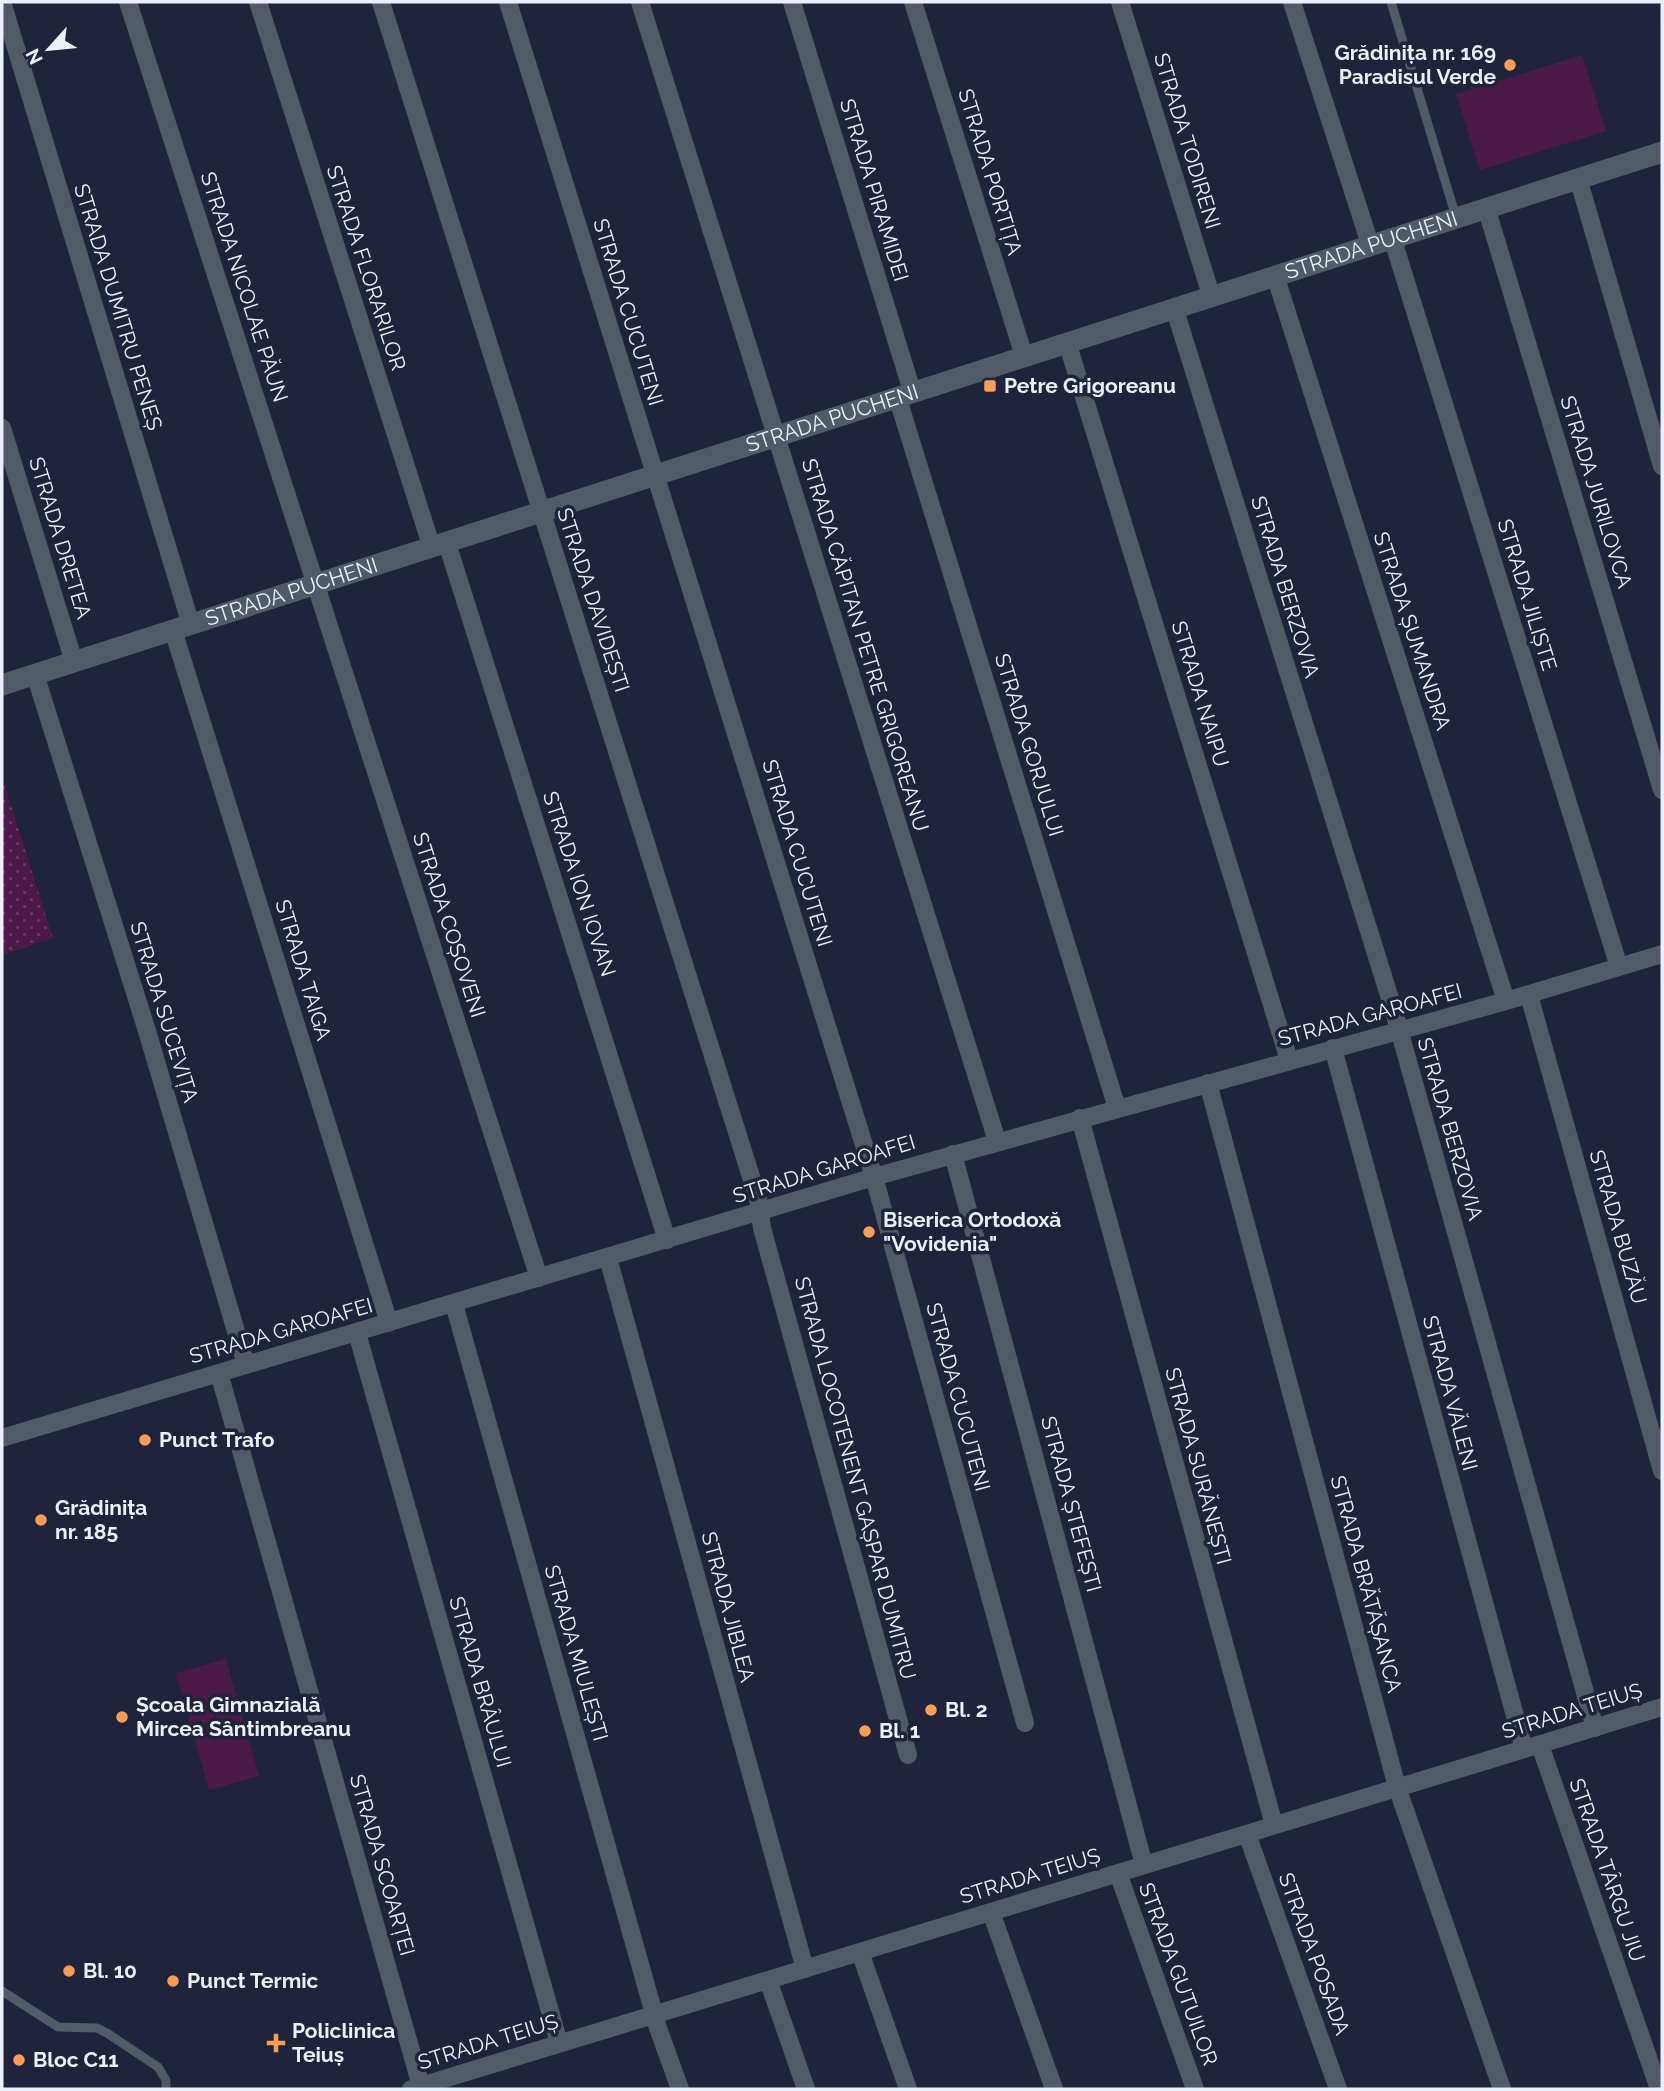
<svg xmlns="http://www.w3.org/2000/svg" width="1664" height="2091" viewBox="0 0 1664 2091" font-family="Raleway,sans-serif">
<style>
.grass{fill:url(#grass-dots)}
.pitch{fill:#4b1a48}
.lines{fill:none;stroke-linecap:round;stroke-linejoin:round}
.service{stroke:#515b65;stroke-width:9}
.minor{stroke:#515b65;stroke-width:18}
.tertiary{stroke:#515b65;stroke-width:21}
.poi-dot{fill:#fd9d54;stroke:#1f243c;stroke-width:2.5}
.labels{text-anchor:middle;stroke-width:7;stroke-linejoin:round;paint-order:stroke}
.poi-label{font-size:21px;font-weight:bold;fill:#ecf0fd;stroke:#1f243c;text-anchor:start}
.street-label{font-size:21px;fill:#ecf0fd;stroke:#1f243c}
</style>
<defs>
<pattern id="grass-dots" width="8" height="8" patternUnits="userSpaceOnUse" patternTransform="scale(1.75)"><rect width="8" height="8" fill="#4b1a48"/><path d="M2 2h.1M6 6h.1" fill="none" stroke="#653c63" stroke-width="1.8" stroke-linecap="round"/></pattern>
</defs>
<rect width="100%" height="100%" fill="#1f243c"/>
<path class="grass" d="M2 777 53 938 2 955Z"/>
<path class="pitch" d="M1582 55 1606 131 1480 170 1456 94Z
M226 1659 259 1776 209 1790 176 1673Z"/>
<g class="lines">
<path class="service" d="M1391 2 1456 217
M2 1991 58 2027 97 2028 107 2033 158 2067 166 2080V2089"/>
<path class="minor" d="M2 2 191 625
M128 2 539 1278
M258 2 432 548
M381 2 758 1199 762 1228 908 1755
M508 2 874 1177 1025 1723
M640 2 997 1141
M792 2 912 391
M913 2 1024 356
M1120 2 1211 295
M1292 2 1370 244
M1578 178 1662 466
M1486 207 1662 790
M1392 237 1619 967
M1275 275 1506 1001
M1174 307 1393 1008 1595 1728
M1067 342 1289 1060
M897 396 1117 1108
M2 428 74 662
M447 543 667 1240
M173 630 389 1323
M35 674 147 1031 246 1365
M1529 995 1662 1471
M1333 1048 1524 1749
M1208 1083 1397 1787 1502 2089
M1080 1118 1274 1825
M953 1154 1144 1865
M608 1258 805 1969
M454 1304 658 2028 680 2089
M357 1333 559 2043
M219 1373 421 2086
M2 1438 874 1177 1506 1001 1662 954
M1540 1745 1659 2089
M1247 1834 1338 2089
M1118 1873 1195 2089
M991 1912 1054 2089
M860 1952 908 2089
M768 1980 806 2089
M411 2089 1662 1707"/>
<path class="tertiary" id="s1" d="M2 685 1662 152"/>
</g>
<g class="poi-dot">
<circle cx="1510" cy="65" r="7"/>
<rect x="983" y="379" width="14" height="14" rx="3.5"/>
<circle cx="869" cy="1232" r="7"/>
<circle cx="145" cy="1440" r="7"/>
<circle cx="41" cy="1520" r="7"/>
<circle cx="931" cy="1710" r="7"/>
<circle cx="122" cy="1717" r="7"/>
<circle cx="865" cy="1731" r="7"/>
<circle cx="69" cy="1971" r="7"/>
<circle cx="173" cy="1981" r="7"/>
<path d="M272.5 2032.5h7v7h7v7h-7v7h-7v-7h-7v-7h7z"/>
<circle cx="19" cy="2060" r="7"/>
</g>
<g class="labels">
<g class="poi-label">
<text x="1496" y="60" text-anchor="end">Grădinița nr. 169<tspan x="1496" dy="24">Paradisul Verde</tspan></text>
<text x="1004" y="393">Petre Grigoreanu</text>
<text x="883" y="1227">Biserica Ortodoxă<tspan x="883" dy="24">"Vovidenia"</tspan></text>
<text x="159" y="1447">Punct Trafo</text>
<text x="55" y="1515">Grădinița<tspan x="55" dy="24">nr. 185</tspan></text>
<text x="136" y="1712">Școala Gimnazială<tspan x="136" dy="24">Mircea Sântimbreanu</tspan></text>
<text x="945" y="1717">Bl. 2</text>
<text x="879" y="1738">Bl. 1</text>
<text x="83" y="1978">Bl. 10</text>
<text x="187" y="1988">Punct Termic</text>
<text x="292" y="2038">Policlinica<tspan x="292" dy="24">Teiuș</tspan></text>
<text x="33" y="2067">Bloc C11</text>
</g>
<g class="street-label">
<text transform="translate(1187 141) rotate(73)" y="7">STRADA TODIRENI</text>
<text transform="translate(990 172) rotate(73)" y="7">STRADA PORTIȚA</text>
<text transform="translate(874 190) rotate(73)" y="7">STRADA PIRAMIDEI</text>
<text dy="7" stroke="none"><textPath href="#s1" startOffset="1438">STRADA PUCHENI</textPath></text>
<text transform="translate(366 268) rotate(72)" y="7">STRADA FLORARILOR</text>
<text transform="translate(244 287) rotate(72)" y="7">STRADA NICOLAE PĂUN</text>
<text transform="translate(118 307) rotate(73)" y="7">STRADA DUMITRU PENEȘ</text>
<text transform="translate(628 312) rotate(73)" y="7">STRADA CUCUTENI</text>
<text dy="7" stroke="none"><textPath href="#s1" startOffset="872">STRADA PUCHENI</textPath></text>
<text transform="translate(1596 492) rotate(73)" y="7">STRADA JURILOVCA</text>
<text transform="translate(60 538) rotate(73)" y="7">STRADA DRETEA</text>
<text transform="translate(1285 587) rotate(73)" y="7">STRADA BERZOVIA</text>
<text dy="7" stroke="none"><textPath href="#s1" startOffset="304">STRADA PUCHENI</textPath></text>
<text transform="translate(1527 595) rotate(73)" y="7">STRADA JILIȘTE</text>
<text transform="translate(593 600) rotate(72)" y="7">STRADA DAVIDEȘTI</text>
<text transform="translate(1412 631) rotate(72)" y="7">STRADA ȘUMANDRA</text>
<text transform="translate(865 645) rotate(73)" y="7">STRADA CĂPITAN PETRE GRIGOREANU</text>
<text transform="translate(1200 694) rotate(73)" y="7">STRADA NAIPU</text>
<text transform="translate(1029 745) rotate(73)" y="7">STRADA GORJULUI</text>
<text transform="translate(797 853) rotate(73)" y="7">STRADA CUCUTENI</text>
<text transform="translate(579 884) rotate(72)" y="7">STRADA ION IOVAN</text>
<text transform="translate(449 925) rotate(72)" y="7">STRADA COȘOVENI</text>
<text transform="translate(303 970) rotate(73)" y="7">STRADA TAIGA</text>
<text transform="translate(164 1012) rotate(73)" y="7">STRADA SUCEVIȚA</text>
<text transform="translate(1370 1015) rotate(-15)" y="7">STRADA GAROAFEI</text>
<text transform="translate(1450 1129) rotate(74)" y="7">STRADA BERZOVIA</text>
<text transform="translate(824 1169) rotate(-17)" y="7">STRADA GAROAFEI</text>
<text transform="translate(1618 1227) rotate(74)" y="7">STRADA BUZĂU</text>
<text transform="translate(281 1331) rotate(-16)" y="7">STRADA GAROAFEI</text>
<text transform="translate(1450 1393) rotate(75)" y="7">STRADA VĂLENI</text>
<text transform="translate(958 1397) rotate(75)" y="7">STRADA CUCUTENI</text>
<text transform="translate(1198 1466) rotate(75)" y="7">STRADA SURĂNEȘTI</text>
<text transform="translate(855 1478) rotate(75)" y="7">STRADA LOCOTENENT GAȘPAR DUMITRU</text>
<text transform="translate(1071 1504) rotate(75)" y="7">STRADA ȘTEFEȘTI</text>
<text transform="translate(1366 1584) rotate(75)" y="7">STRADA BRĂTĂȘANCA</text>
<text transform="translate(728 1607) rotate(75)" y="7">STRADA JIBLEA</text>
<text transform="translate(576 1653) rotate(74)" y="7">STRADA MIULEȘTI</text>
<text transform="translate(480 1682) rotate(74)" y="7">STRADA BRÂULUI</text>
<text transform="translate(1572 1711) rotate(-17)" y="7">STRADA TEIUȘ</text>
<text transform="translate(382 1865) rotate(74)" y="7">STRADA SCOARȚEI</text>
<text transform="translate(1607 1870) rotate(71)" y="7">STRADA TÂRGU JIU</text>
<text transform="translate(1030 1876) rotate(-17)" y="7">STRADA TEIUȘ</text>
<text transform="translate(1314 1954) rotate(70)" y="7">STRADA POSADA</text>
<text transform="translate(1178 1974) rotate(70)" y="7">STRADA GUTUILOR</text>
<text transform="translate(488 2042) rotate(-17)" y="7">STRADA TEIUȘ</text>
</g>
</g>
<rect width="1664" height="2091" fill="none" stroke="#ecf0fd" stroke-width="7"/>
<g transform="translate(49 49) rotate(243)" stroke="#1f243c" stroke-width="5" paint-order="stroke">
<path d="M0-5L12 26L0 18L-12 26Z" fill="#ecf0fd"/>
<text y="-10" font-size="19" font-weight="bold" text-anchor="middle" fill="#ecf0fd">N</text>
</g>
</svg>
